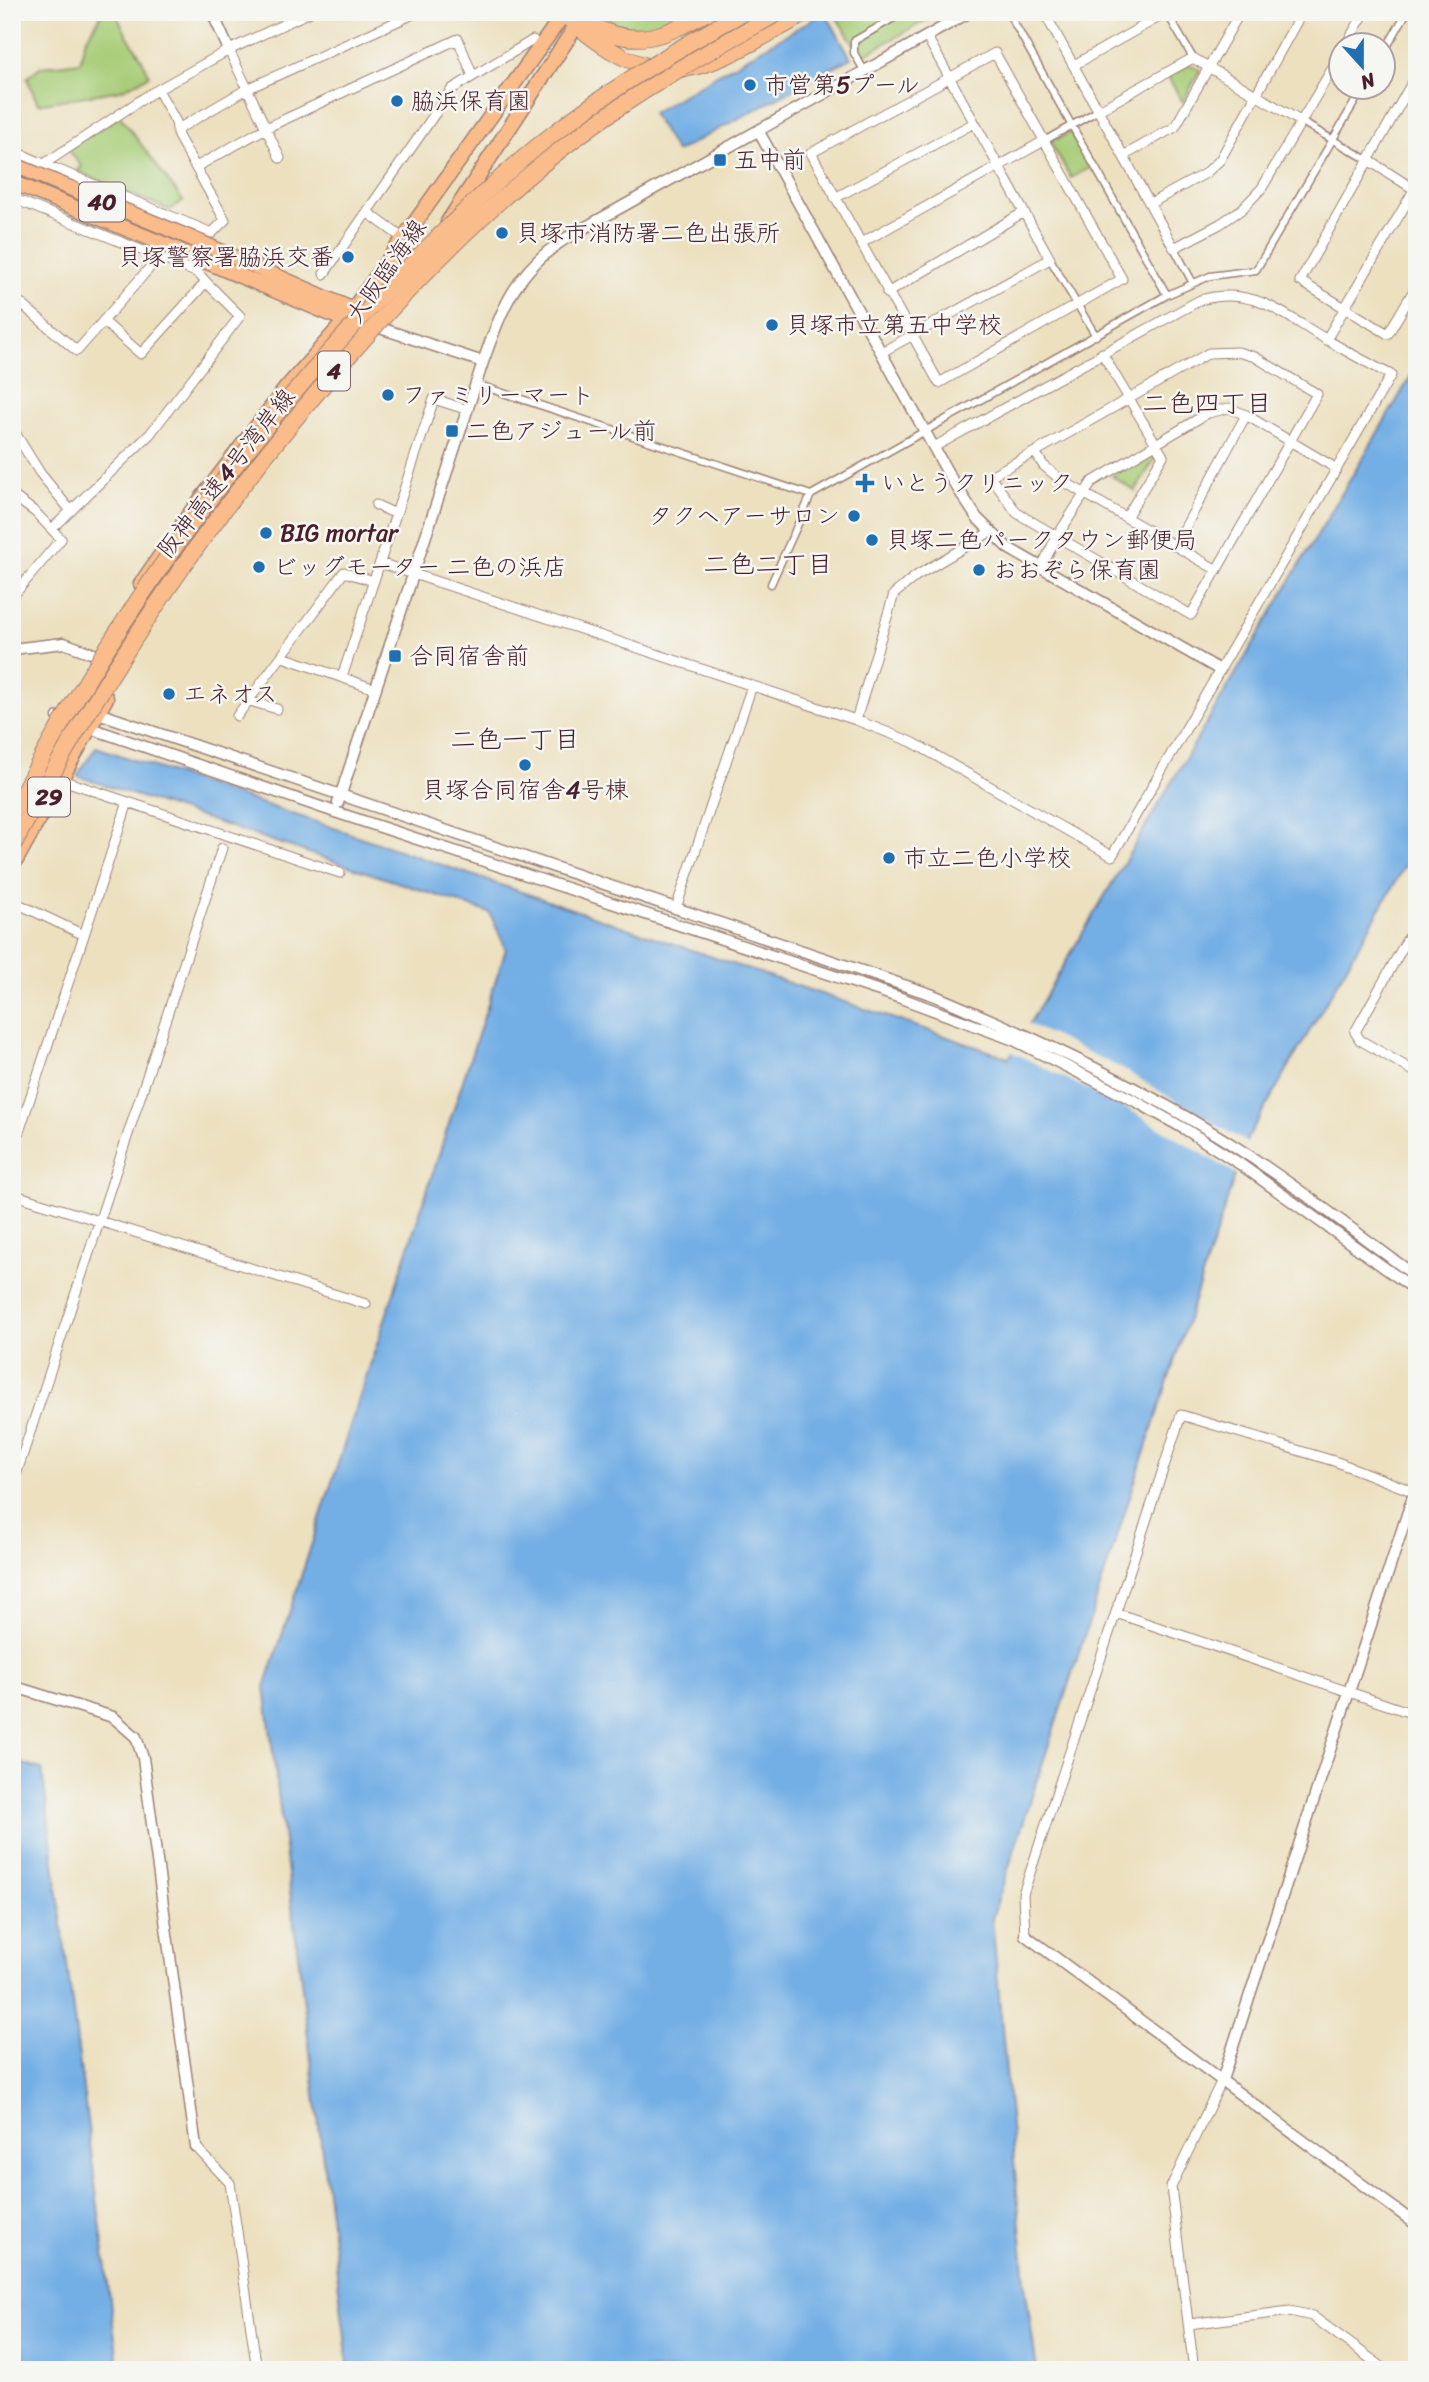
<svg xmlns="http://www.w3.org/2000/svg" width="1429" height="2382" viewBox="0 0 1429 2382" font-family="Sriracha,'Klee One',sans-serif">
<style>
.green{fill:#a8cd78;stroke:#797652;stroke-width:2}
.water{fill:#73afe5;stroke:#5e6788;stroke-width:2}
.pier{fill:#ece0bf}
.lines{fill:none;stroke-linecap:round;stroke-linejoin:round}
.pedestrian-casing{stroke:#9b8075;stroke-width:9}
.minor-casing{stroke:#9b8075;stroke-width:11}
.tertiary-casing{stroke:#9b8075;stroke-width:13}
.primary-casing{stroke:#9b8075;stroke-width:17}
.motorway-casing{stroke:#9b8075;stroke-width:18}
.pedestrian{stroke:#fff;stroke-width:6}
.minor{stroke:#fff;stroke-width:9}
.tertiary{stroke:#fff;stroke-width:10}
.primary{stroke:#fabc8b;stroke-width:14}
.motorway{stroke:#fabc8b;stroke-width:16}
.primary-bridge-casing{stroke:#9b8075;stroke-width:17;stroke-linecap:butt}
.motorway-bridge-casing{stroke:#9b8075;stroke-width:18;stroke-linecap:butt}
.primary-bridge{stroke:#fabc8b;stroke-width:14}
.motorway-bridge{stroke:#fabc8b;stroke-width:16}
.poi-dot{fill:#1f6fb2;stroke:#f6f6f2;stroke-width:2.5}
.labels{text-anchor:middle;stroke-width:5;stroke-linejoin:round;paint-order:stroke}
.shield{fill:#f6f6f2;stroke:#7e6067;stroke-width:2}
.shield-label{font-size:23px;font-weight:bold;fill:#4a1f2b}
.poi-label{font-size:24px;fill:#4a1f2b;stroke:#f6f6f2;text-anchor:start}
.street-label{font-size:24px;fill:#4a1f2b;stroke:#f6f6f2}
.neighbourhood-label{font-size:26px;fill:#4a1f2b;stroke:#f6f6f2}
</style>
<rect width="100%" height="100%" fill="#f6f6f2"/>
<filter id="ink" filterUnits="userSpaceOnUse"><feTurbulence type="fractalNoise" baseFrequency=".0143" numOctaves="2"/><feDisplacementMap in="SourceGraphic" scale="14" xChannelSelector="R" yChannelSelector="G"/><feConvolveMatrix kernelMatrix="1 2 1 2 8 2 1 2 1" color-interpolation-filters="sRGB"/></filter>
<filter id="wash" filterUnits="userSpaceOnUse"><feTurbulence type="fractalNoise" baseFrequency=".00686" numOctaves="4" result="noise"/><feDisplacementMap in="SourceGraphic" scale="28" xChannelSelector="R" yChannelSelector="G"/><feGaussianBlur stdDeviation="1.57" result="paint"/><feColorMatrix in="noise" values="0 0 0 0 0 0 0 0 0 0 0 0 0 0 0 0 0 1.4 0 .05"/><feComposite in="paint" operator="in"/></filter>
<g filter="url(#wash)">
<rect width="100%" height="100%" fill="#ece0bf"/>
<path class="green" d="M103 12H116C123 36 143 53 149 76L121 90 38 104 27 78 40 67 80 62 85 41Z
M610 12H696L649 33 617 30 609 21Z
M833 12H941L862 56Z
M1190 64 1200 70 1183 102 1168 77Z
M120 116 183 201 169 210 77 171 82 167 68 149Z
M1071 132 1091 167 1071 178 1050 142Z
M1153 451 1156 457 1135 491 1112 476Z"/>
<path class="water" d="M825 12 851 58 676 152 652 113Z
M1417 366V845L1247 1139 992 1918 1026 2292 1037 2370H349L265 1687 506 949 490 913 77 776 96 747 1009 1058Z
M12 1761 42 1769 119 2370H12Z"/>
<path class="pier" d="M1026 1023 1119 1067 1249 1144 1238 1175 1128 1109 1010 1051Z"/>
</g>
<g filter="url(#ink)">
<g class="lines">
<g class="pedestrian-casing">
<path id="pedestrian" d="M1008 12 1167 295
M1167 13 1193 58
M1384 52 1407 12
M865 72 854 53V41L904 12
M1300 121 1368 160
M1044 141 1099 110
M1174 248 1193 283
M1050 259 1096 336
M476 384 811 495
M771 584 811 495 1167 295 1210 276 1256 270 1363 88"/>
</g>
<g class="minor-casing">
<path id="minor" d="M1044 12 1174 248 1220 224 1242 209 1262 188 1342 52
M1048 19 1061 12
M1345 46 1365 12
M229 50 310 12
M995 53 1122 279 939 383 811 153Z
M1074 65 1168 12
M1417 74 1300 281 1388 334 1417 285
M1099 110 1193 58 1300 121
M178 129 247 89 418 12
M12 150 44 164 150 94 229 50 280 158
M1125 155 1175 127 1240 12
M1368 160 1417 191
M196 167 266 128 458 39 472 74
M12 196 44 164 212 233 225 220 178 136 176 122 158 90
M12 198 198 273 206 282 141 354 103 321
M835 198 974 123
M1151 203 1206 173 1220 160 1302 12
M367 212 404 239
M861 243 1044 141
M324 274 452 89 533 40
M887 293 1024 212
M12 296 77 351 159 257
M1326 340 1417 185
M882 352 1050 259 927 37
M1102 353 1163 456 1127 516
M12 428 40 473 71 511
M1035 452 990 476 1017 513 1191 615 1317 394 1255 357 1238 352 1209 353 1035 452 1043 465 1061 480 1217 570
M12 495 35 512 61 539 12 597
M376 505 396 514
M52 529 150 434 240 316 206 282
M1175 546 1246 415
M380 563 856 720 912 742 1112 856 1391 375C1368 363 1345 351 1324 338 1281 313 1251 285 1200 300L934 447
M1041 568 1056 538 1092 482 1208 413 1229 408 1246 415 1337 469
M283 657 375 689
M342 677 434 399 468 410
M250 701 277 709
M237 716 344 572 374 581
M856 720 894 594 916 576 990 532
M59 779 340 873
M12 901 84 935
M676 908 752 686
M1417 922 1355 1032 1360 1040 1417 1073
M12 1153 128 802
M12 1194 366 1304
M12 1487 222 848
M1116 1613 1417 1715
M1025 1935 1023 1894 1181 1415 1337 1462 1417 1493
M196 2147 230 2183 257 2370
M1189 2324 1290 2311 1312 2316 1386 2370
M1194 2370 1171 2187 1222 2080"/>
</g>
<g class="tertiary-casing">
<path id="tertiary" d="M212 12 229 50
M759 132 949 475 977 518 1008 548 1220 670
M377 327 483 362
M12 649 64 643 94 654
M92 711 933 995C1040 1040 1147 1089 1245 1153 1304 1191 1360 1236 1417 1277
M58 717 335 812 898 997 1014 1040 1137 1102 1185 1129 1240 1164 1417 1291
M338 803 483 362C503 306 516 270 568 237L970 12
M12 1686 113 1717 136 1737 143 1758 196 2147
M1025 1935 1417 2225
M1222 2080 1417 1484"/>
</g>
<g class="primary-casing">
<path id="primary" d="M448 222 585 12
M193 239 360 313
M188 254 352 323
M183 523 287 387 344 322 565 12
M141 584 167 546
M12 867 106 698"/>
</g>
<g class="motorway-casing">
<path id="motorway" d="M564 14C665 106 705 68 808 12
M589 24C637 50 664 36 708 12"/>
</g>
<use href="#pedestrian" class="pedestrian"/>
<use href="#minor" class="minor"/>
<use href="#tertiary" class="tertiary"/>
<use href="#primary" class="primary"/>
<use href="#motorway" class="motorway"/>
<g class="primary-bridge-casing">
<path id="primary-bridge" d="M12 164 193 239
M12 182 188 254"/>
</g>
<g class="motorway-bridge-casing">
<path id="motorway-bridge" d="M12 813C115 617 245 435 399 277 448 226 498 177 553 134 613 87 678 48 744 12
M12 847C106 669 218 503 352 352 418 277 489 204 569 143 635 93 706 52 780 12"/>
</g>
<use href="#primary-bridge" class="primary-bridge"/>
<use href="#motorway-bridge" class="motorway-bridge"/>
</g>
</g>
<g class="poi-dot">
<circle cx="750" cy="85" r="7"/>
<circle cx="397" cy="101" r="7"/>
<rect x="713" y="153" width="14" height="14" rx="3.5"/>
<circle cx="502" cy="233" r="7"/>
<circle cx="348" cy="257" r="7"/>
<circle cx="772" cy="325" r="7"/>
<circle cx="388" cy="395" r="7"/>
<rect x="445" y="424" width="14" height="14" rx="3.5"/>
<path d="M861.5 472.5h7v7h7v7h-7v7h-7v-7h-7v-7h7z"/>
<circle cx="854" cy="516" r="7"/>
<circle cx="266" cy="533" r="7"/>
<circle cx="872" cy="540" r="7"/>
<circle cx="259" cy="567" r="7"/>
<circle cx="979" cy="570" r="7"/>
<rect x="388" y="649" width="14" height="14" rx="3.5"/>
<circle cx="169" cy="694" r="7"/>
<circle cx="525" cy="765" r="7"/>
<circle cx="889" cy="858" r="7"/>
</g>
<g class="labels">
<g class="shield">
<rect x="79" y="182.5" width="46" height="39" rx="5"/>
<rect x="318" y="351.5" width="32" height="39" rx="5"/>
<rect x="28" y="777.5" width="42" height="39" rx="5"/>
</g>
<g class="shield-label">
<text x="102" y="210">40</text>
<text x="334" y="379">4</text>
<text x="49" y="805">29</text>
</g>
<g class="poi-label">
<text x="764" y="93">市営第5プール</text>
<text x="411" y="109">脇浜保育園</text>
<text x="734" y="168">五中前</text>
<text x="516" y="241">貝塚市消防署二色出張所</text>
<text x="334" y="265" text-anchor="end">貝塚警察署脇浜交番</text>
<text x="786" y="333">貝塚市立第五中学校</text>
<text x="402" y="403">ファミリーマート</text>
<text x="466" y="439">二色アジュール前</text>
<text x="881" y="491">いとうクリニック</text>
<text x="840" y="524" text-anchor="end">タクヘアーサロン</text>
<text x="280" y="541">BIG mortar</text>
<text x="886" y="548">貝塚二色パークタウン郵便局</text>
<text x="273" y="575">ビッグモーター 二色の浜店</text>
<text x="993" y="578">おおぞら保育園</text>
<text x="409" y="664">合同宿舎前</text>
<text x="183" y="702">エネオス</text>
<text x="525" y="798" text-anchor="middle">貝塚合同宿舎4号棟</text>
<text x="903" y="866">市立二色小学校</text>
</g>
<g class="street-label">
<text transform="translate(386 271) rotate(-55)" y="8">大阪臨海線</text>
<text transform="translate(226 473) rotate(-52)" y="8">阪神高速4号湾岸線</text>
</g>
<g class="neighbourhood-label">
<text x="1207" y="412">二色四丁目</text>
<text x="768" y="573">二色二丁目</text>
<text x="515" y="748">二色一丁目</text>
</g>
</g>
<rect width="1429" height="2382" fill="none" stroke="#f6f6f2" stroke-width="42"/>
<g transform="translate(1362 66) rotate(159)"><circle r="33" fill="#f6f6f2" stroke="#b1a0a2" stroke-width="2"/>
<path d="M0-5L12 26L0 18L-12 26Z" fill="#1f6fb2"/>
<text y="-10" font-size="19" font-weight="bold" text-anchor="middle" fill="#4a1f2b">N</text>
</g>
</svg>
